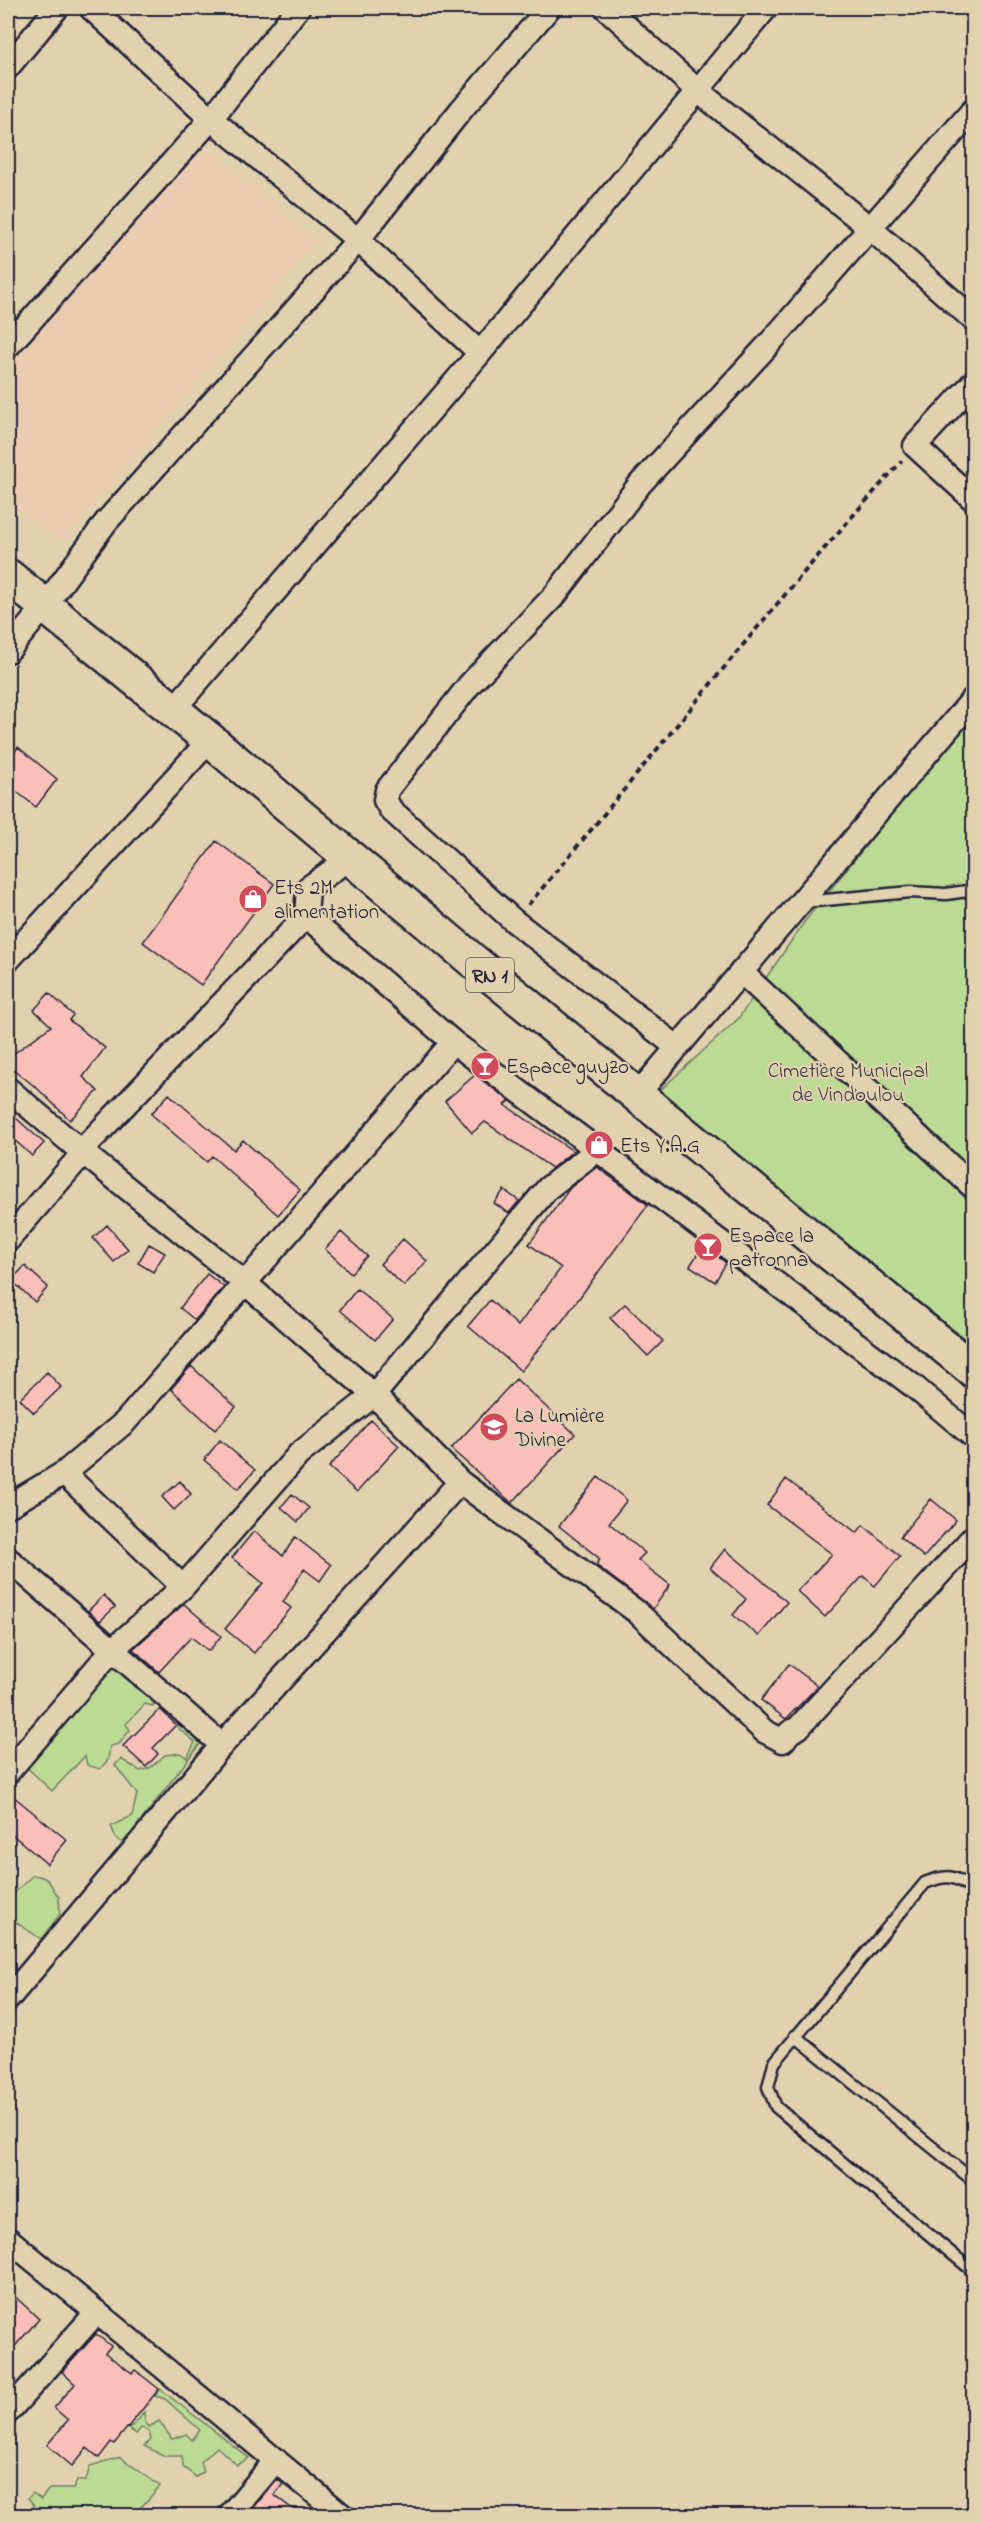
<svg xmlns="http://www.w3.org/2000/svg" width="981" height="2523" viewBox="0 0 981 2523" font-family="'Indie Flower',sans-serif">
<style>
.built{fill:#eaccb1}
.green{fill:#bbda93;stroke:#6e7e67;stroke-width:1.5}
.building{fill:#fbbfb9;stroke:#22223b;stroke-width:1.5}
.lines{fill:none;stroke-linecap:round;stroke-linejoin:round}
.service-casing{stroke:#22223b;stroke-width:15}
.minor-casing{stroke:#22223b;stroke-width:27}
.trunk-casing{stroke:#22223b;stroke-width:38}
.path{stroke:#22223b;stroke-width:4;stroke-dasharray:6 4.5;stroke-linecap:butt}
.service{stroke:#e2d1ae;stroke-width:10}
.minor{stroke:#e2d1ae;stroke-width:22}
.trunk{stroke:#e2d1ae;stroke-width:33}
.labels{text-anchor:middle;stroke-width:4.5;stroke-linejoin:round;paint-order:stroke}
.shield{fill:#e2d1ae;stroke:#5c565e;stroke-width:1.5}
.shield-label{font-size:20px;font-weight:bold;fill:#22223b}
.poi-label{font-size:21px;fill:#22223b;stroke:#e2d1ae;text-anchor:start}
.park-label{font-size:21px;fill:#393e48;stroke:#e2d1ae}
</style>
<rect width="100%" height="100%" fill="#e2d1ae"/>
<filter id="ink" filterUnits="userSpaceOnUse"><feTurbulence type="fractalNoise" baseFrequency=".0167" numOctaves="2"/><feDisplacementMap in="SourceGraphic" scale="12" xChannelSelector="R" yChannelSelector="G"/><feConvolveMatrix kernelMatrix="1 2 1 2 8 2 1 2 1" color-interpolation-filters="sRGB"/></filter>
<g filter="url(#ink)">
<path class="built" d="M198 140 317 241 61 543 8 501V365Z"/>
<path class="green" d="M973 713V1345L656 1094 738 1019 805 921Z
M114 1658 156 1693 153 1706 145 1704 126 1724 130 1730 119 1744 110 1746 108 1760 100 1769 87 1765 85 1756 52 1791 19 1760Z
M180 1723 203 1740 123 1844 116 1838 111 1826 132 1816 137 1794 115 1765 121 1759 140 1771 150 1768 165 1755 181 1753 187 1758 195 1742 178 1728Z
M33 1875C54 1878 48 1885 59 1897L60 1914 41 1939 17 1923H8V1899Z
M160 2389 249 2458 237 2465 217 2447 201 2462 204 2472 196 2477 183 2467 182 2456H165L144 2446 151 2440 149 2432 142 2427 136 2434 128 2428 135 2424 144 2412 145 2422 149 2427 159 2421 172 2439 186 2434 192 2440 200 2430 165 2399 155 2396Z
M120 2457 160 2486 134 2515H31L34 2505 28 2498 33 2493 41 2499 49 2489H73L77 2481H86L90 2466Z"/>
<path class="building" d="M18 747 57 779 36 807 8 785V762Z
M216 841 274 884 201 985 143 942Z
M49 993 73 1015 69 1020 105 1048 83 1077 98 1091 70 1120 38 1089 8 1065V1058L51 1026 34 1010Z
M475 1075 510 1101 505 1105 573 1151 552 1168 485 1122 472 1133 445 1101Z
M169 1094 234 1150 243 1140 300 1190 278 1215 212 1156 207 1162 151 1114Z
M8 1111 44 1143 32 1156 8 1134Z
M597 1167 648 1205 557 1328 556 1327 521 1371 468 1326 490 1300 518 1326 561 1268 529 1244 570 1188Z
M504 1190 519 1201 509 1213 494 1203Z
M107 1225 128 1249 114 1262 93 1238Z
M341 1232 367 1256 351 1273 325 1249Z
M403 1239 427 1261 404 1286 380 1264Z
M149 1244 165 1253 153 1272 138 1263Z
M703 1245 726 1263 715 1282 690 1266Z
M25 1266 48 1287 35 1302 11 1280Z
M207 1274 224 1287 195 1320 180 1308Z
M357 1289 393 1319 375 1340 340 1310Z
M625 1304 663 1341 648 1356 610 1318Z
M191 1366 236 1407 215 1430 171 1389Z
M47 1372 61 1387 34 1413 20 1399Z
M516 1379 575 1434 512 1503 451 1449Z
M371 1420 399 1446 357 1492 329 1467Z
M220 1440 255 1470 238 1489 204 1460Z
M598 1477 627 1500 609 1523 645 1553 638 1560 670 1585 653 1609 596 1565 600 1559 559 1526Z
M786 1479 857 1533 863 1525 900 1556 875 1586 863 1576 825 1617 797 1591 832 1554 767 1505Z
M180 1481 191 1494 174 1510 162 1497Z
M292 1494 309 1508 298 1522 281 1507Z
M931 1499 956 1520 924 1557 900 1537Z
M254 1531 283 1556 295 1537 331 1565 320 1581 304 1569 283 1602 291 1608 254 1653 225 1629 263 1583 232 1558Z
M725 1549 787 1602 759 1636 733 1615 746 1599 710 1568Z
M104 1595 115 1607 100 1621 88 1611Z
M184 1604 221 1636 209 1651 191 1637 159 1672 133 1649Z
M789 1664 818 1686 786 1719 761 1700Z
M160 1709 176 1725 153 1748 158 1754 146 1767 123 1746Z
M8 1792 67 1840 47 1864 8 1831Z
M8 2290 39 2319 8 2354Z
M96 2334 111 2346 105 2353 132 2373 135 2370 159 2389 114 2444 111 2442 99 2458 87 2448 72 2466 47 2445 68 2420 54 2408 75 2384 62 2372Z
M277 2479 283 2484 274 2495 302 2516H247Z"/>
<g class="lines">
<g class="service-casing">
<path id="service" d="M804 902 910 892 946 894 974 890
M974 1890C955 1875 947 1874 925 1883L774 2063 768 2087 776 2107 974 2272
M795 2036 974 2181"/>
</g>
<g class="minor-casing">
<path id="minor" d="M91 8 211 119 358 240 480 353
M606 8 698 91 869 227 974 320
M8 67 57 8
M8 346 211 119 298 8
M974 382 915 446 974 500
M8 651 44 607 106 522 358 240 461 110 549 8
M173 710 480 353 766 8
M306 916 453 1042 912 1385 974 1437
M8 960 210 740
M741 972 974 1188
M677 1047 514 921 391 810 385 800 387 790 470 684 555 595 640 484 769 344 974 109
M8 1089 81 1151 245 1283 374 1395 460 1482 637 1612 764 1731 783 1741 790 1732 798 1728 974 1536
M637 1095 974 698
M8 1240 77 1160 81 1151 306 916 308 888 350 858
M64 1473 183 1587
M8 1506 64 1473 125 1422 453 1042
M8 1559 222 1745
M8 1772 112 1650 183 1587 299 1454 374 1395 548 1188 597 1150
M8 1999 222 1745 460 1482
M8 2239 343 2516
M8 2412 97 2312
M229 2516 276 2460"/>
</g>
<g class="trunk-casing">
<path id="trunk" d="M8 576 210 740 478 965 974 1371"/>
</g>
<path class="path" d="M528 905C653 758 771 604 902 461"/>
<use href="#service" class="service"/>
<use href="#minor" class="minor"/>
<use href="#trunk" class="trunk"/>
</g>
</g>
<defs>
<g id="shop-disc" transform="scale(1.5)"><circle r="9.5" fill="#d1495b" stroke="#e2d1ae"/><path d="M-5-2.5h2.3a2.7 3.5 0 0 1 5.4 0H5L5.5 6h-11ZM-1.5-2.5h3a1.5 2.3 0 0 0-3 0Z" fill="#fff"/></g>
<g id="bar-disc" transform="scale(1.5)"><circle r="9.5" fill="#d1495b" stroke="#e2d1ae"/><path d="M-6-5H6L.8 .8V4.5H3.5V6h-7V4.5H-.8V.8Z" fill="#fff"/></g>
<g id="school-disc" transform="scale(1.5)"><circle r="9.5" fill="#d1495b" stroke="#e2d1ae"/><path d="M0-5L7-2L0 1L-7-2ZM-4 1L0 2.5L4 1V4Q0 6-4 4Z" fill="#fff"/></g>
</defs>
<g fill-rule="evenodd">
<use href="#shop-disc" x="253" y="899"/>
<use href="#bar-disc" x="485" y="1066"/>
<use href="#shop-disc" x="599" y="1145"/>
<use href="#bar-disc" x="708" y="1247"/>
<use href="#school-disc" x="494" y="1427"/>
</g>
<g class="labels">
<rect class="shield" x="466" y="958" width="48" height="34" rx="4.5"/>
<g class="shield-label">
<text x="490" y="982">RN 1</text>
</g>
<g class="poi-label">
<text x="274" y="894">Ets 2M<tspan x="274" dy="24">alimentation</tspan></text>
<text x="506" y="1073">Espace guyzo</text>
<text x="620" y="1152">Ets Y.A.G</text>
<text x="729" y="1242">Espace la<tspan x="729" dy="24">patronna</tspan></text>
<text x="515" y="1422">La Lumière<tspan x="515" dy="24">Divine</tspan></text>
</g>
<g class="park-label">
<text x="848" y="1077">Cimetière Municipal<tspan x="848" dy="24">de Vindoulou</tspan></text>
</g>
</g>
<rect width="981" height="2523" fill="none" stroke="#e2d1ae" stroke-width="30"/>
<rect x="15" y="15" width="951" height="2493" fill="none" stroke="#22223b" stroke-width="2" filter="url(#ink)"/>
</svg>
